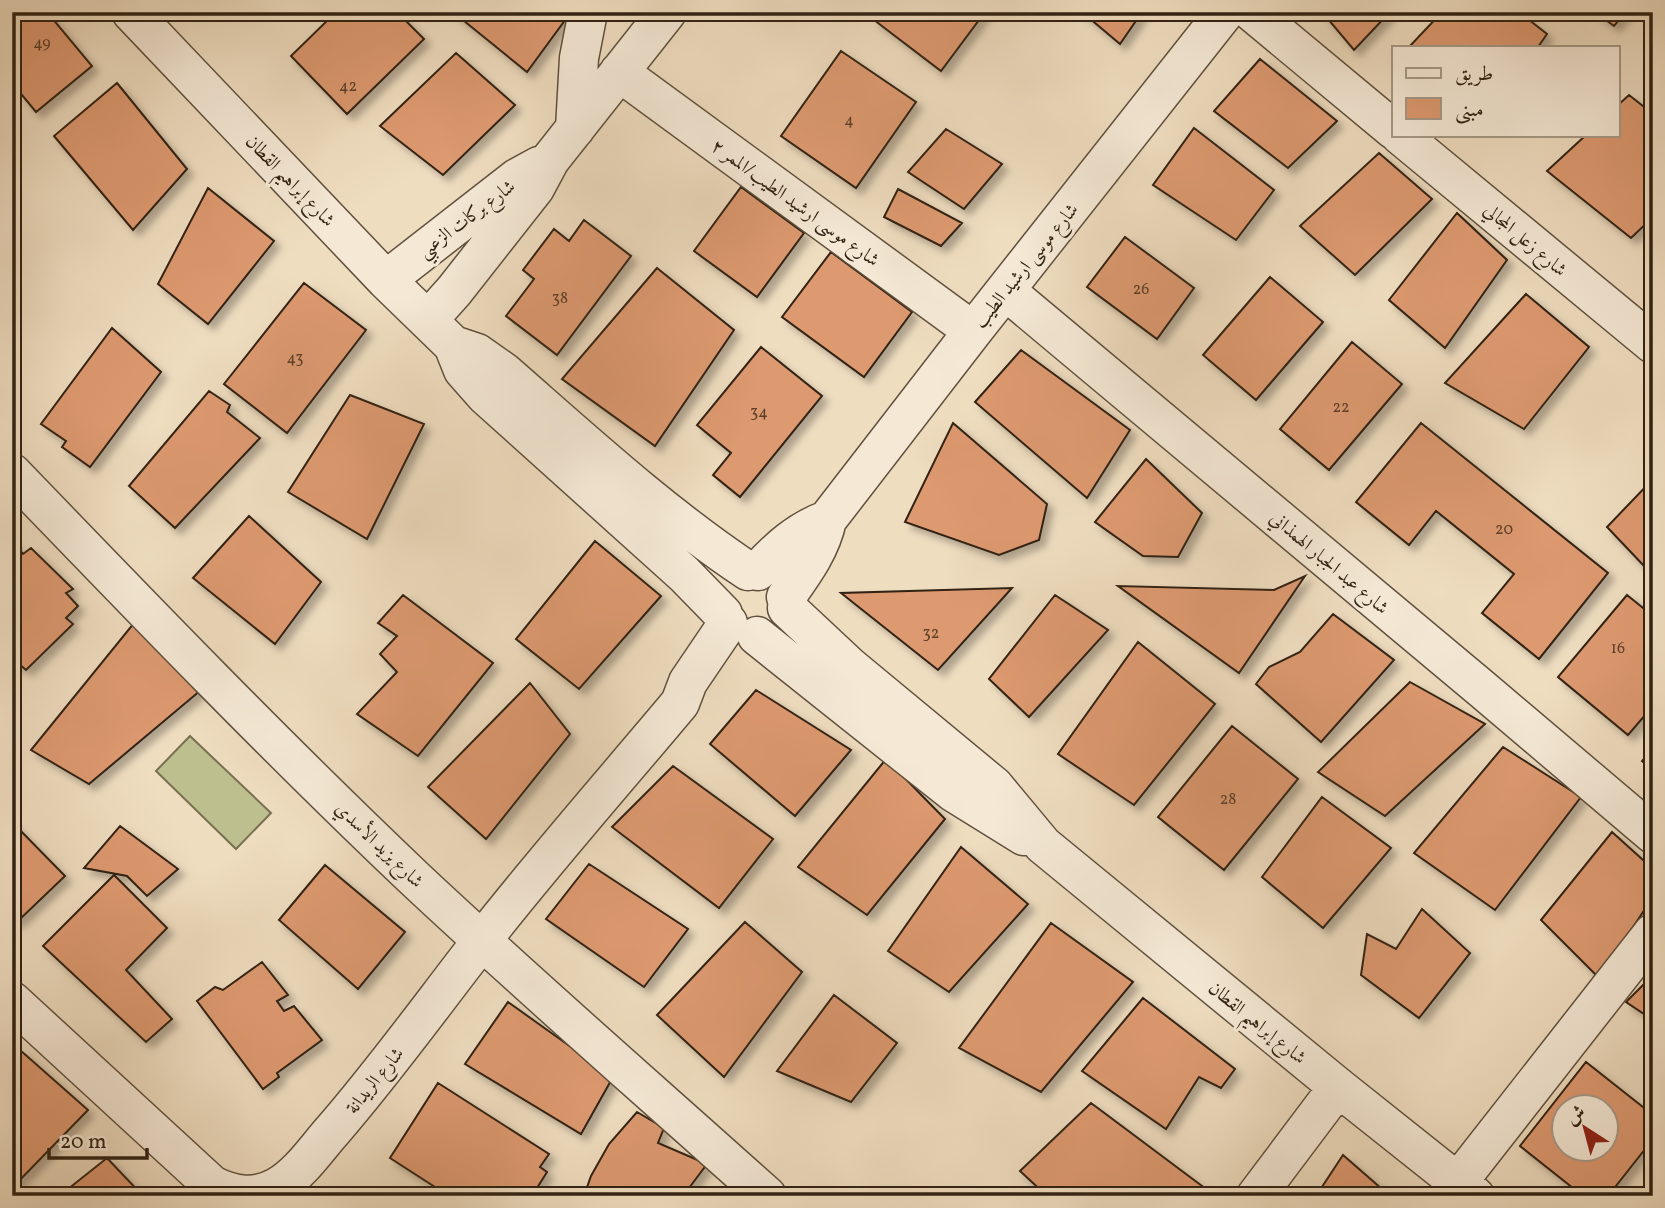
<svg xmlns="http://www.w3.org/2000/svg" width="1665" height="1208" viewBox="0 0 1665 1208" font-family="Vollkorn,Amiri,serif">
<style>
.green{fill:#bebf8f;stroke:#787051;stroke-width:2}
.building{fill:#dd996f;stroke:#312213;stroke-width:2;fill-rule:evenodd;filter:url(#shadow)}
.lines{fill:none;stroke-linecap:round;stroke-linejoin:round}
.minor-casing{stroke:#60513e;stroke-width:41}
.minor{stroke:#f5e9d6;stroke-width:38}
.labels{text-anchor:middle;stroke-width:6;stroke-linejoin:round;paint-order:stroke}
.number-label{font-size:16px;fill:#5c402a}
.street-label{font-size:19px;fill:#312213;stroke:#f5e9d6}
</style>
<defs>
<filter id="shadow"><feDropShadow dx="6" dy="6" stdDeviation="3.5" flood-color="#0004"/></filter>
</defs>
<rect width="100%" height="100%" fill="#efddc0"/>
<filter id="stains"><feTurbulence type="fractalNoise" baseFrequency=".00286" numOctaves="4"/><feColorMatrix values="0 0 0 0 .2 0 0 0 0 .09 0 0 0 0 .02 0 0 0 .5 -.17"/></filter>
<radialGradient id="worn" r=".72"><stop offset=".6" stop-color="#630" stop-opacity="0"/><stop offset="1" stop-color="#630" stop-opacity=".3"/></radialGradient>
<path class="green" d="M190 736 271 813 236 849 156 771Z"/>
<path class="building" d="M19 12H47L92 66 36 112 12 83V18Z
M336 12H397L424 39 347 114 291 56Z
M453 12H571L527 72Z
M882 12H985L941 71 874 20Z
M1082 12H1142L1120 44Z
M1322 12H1390L1354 50Z
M1442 12H1519L1547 34 1538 47H1409Z
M1595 12H1626L1614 26Z
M841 51 916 102 856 188 781 136Z
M456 53 515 105 443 175 380 126Z
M1260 59 1337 121 1288 168 1214 111Z
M117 83 187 169 133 230 54 136Z
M1629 95 1653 114V217L1631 238 1547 171 1586 135H1618V105Z
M1194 128 1274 190 1236 240 1153 185Z
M946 129 1002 164 964 209 908 172Z
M1379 153 1432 199 1355 275 1300 226Z
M741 187 804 233 757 297 694 251Z
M208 188 274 241 208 324 158 284Z
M898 189 962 223 941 246 884 217Z
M1457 213 1507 260 1445 348 1389 300Z
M584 220 631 256 557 355 506 316 534 279 523 270 554 229 569 241Z
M1125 237 1194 288 1157 339 1087 287Z
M831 252 912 312 864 377 782 317Z
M657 268 734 330 655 446 562 379Z
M1270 277 1323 322 1256 400 1203 355Z
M304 283 366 330 287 433 224 384Z
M1526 294 1589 347 1524 429 1445 383Z
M112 328 161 372 90 467 62 447 66 441 41 424Z
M1352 342 1402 384 1329 470 1280 429Z
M761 347 822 396 740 497 713 475 731 453 697 425Z
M1021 350 1130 430 1087 498 975 402Z
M209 391 230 405 227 412 260 438 175 528 129 486Z
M350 395 424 424 367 539 288 492Z
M953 423 1047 504 1039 540 999 555 905 522Z
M1421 423 1608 573 1539 659 1482 613 1514 574 1436 511 1409 545 1356 502Z
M1146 459 1202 513 1178 557 1143 556 1095 522Z
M1653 479V568L1645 567 1607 527Z
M249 516 321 582 275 644 193 578Z
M12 541 23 554 31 548 73 589 66 593 78 606 66 618 73 624 26 670 18 663 12 669Z
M595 541 661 596 579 689 516 639Z
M1305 576 1239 673 1118 586 1274 590Z
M1012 588 938 670 841 593Z
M403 595 493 663 418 756 357 714 397 672 380 654 397 636 378 623Z
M1055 595 1108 630 1029 717 989 679Z
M1627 595 1653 616V706L1628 735 1558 677Z
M1333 614 1394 660 1321 742 1256 684 1269 667 1300 652Z
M134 623 201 690 89 784 31 750Z
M1138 642 1215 704 1134 805 1058 754Z
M1410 682 1485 724 1385 816 1318 772Z
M530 683 570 734 486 839 428 787Z
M756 690 851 750 795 816 710 744Z
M1232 726 1298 779 1224 870 1158 817Z
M1503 747 1581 797 1495 910 1414 853Z
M1653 748V770L1642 761Z
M886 759 945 819 867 915 798 867Z
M673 766 773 839 719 908 612 827Z
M1322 797 1391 848 1323 928 1262 877Z
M12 822 65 876 17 922 12 918Z
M120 826 178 869 147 896 127 876 84 868Z
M1612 832 1653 869V897L1599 978 1541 920Z
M961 847 1028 904 949 992 888 951Z
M589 864 688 929 644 987 546 919Z
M325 865 405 932 358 989 279 920Z
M114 875 167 928 126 970 172 1019 146 1042 43 946Z
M1422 909 1470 953 1419 1018 1361 975 1367 934 1396 949Z
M745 922 802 972 724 1077 657 1015Z
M1051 923 1133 982 1041 1092 959 1048Z
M262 962 288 995 277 1001 284 1011 294 1006 322 1040 277 1073 279 1077 263 1089 197 1001 215 987 223 990Z
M1653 975V1020L1626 1002Z
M834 995 897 1043 851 1102 777 1071Z
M1143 998 1235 1069 1221 1088 1199 1077 1166 1129 1082 1071Z
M508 1002 613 1077 581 1134 465 1064Z
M20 1050 88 1110 12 1188V1058Z
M1586 1062 1653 1115V1139L1608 1196H1583L1520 1146ZM1564 1106H1606V1148H1564Z
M438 1083 549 1154 540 1167 547 1172 532 1196H449L390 1158Z
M1091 1103 1202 1186 1196 1196H1047L1020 1171Z
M637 1112 664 1128 658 1143 707 1164 683 1196H584L591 1176 609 1144Z
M1343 1155 1383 1190 1379 1196H1316Z
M107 1158 143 1196H65L63 1193Z"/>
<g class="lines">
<g class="minor-casing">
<path id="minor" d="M131 12 386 280 453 345 463 370 485 395 684 574 723 614
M1252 12 1394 130
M619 72 973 331
M575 129 579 58 588 12
M1400 135 1653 344
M386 280 517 178 539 166
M1006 291 1482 689 1653 834
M428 320 454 291 535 188 550 160 667 12
M453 345 477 353 504 372C583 441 661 513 748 571
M12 473C144 610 276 747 414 878 529 986 649 1090 767 1196
M758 571C778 549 799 530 827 520
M786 597C803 573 821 549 827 520L973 331 1225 12
M787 608 849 666 994 786 1043 845 1338 1087 1475 1196
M757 636 953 792 1024 836
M12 1001 212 1185C234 1196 255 1199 277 1187 300 1174 316 1149 333 1130 385 1070 431 1006 480 943 544 861 613 783 680 703L688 682 728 623
M1458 1182 1653 933
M1256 1196 1338 1087"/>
</g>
<use href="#minor" class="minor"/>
</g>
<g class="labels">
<g class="number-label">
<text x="42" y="48">49</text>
<text x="348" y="91">42</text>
<text x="849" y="125">4</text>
<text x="1141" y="294">26</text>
<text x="560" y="303">38</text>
<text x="295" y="363">43</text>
<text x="1341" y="412">22</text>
<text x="759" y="417">34</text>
<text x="1504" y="534">20</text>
<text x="931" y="638">32</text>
<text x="1618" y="653">16</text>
<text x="1228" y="804">28</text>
</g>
<g class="street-label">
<text transform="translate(291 180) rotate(46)" y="7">شارع إبراهيم القطان</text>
<text transform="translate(796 202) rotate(36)" y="7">شارع موسى ارشيد الطيب/الممر ٢</text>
<text transform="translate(466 218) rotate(-37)" y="7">شارع بركات الزعبي</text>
<text transform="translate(1526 239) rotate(40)" y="7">شارع زعل المجالي</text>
<text transform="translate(1025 265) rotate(-51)" y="7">شارع موسى ارشيد الطيب</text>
<text transform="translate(1330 562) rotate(40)" y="7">شارع عبد الجبار الهمذاني</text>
<text transform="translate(380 844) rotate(44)" y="7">شارع يزيد الأسدي</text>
<text transform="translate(1258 1022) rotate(39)" y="7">شارع إبراهيم القطان</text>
<text transform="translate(374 1080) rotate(-51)" y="7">شارع الريدانة</text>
</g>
</g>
<rect width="1665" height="1208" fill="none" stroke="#efddc0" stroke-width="42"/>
<rect x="14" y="14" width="1637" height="1180" fill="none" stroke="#312213" stroke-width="3.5"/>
<rect x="21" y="21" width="1623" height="1166" fill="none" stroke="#312213" stroke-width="2"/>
<rect x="1392" y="46" width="228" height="91" fill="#f5e9d6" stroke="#a79988" stroke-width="2"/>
<rect x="1406" y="68" width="35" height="10" fill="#f5e9d6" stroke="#a79988" stroke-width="2"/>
<text x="1455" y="80" font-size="21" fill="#312213">طريق</text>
<rect x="1406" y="98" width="35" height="21" fill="#dd996f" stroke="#a79988" stroke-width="2"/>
<text x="1455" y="116" font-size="21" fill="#312213">مبنى</text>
<g transform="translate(1585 1128) rotate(324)"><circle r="33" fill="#f5e9d6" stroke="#a79988" stroke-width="2"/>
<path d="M0-5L12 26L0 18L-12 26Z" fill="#8f2418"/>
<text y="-10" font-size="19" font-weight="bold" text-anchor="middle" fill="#312213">ش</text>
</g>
<path d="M49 1148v10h98v-10" fill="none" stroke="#312213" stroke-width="3.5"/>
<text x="60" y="1148" font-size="21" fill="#312213" stroke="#f5e9d6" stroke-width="5" paint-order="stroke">20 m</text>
<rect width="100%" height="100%" filter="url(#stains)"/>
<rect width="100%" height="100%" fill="url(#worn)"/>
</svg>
